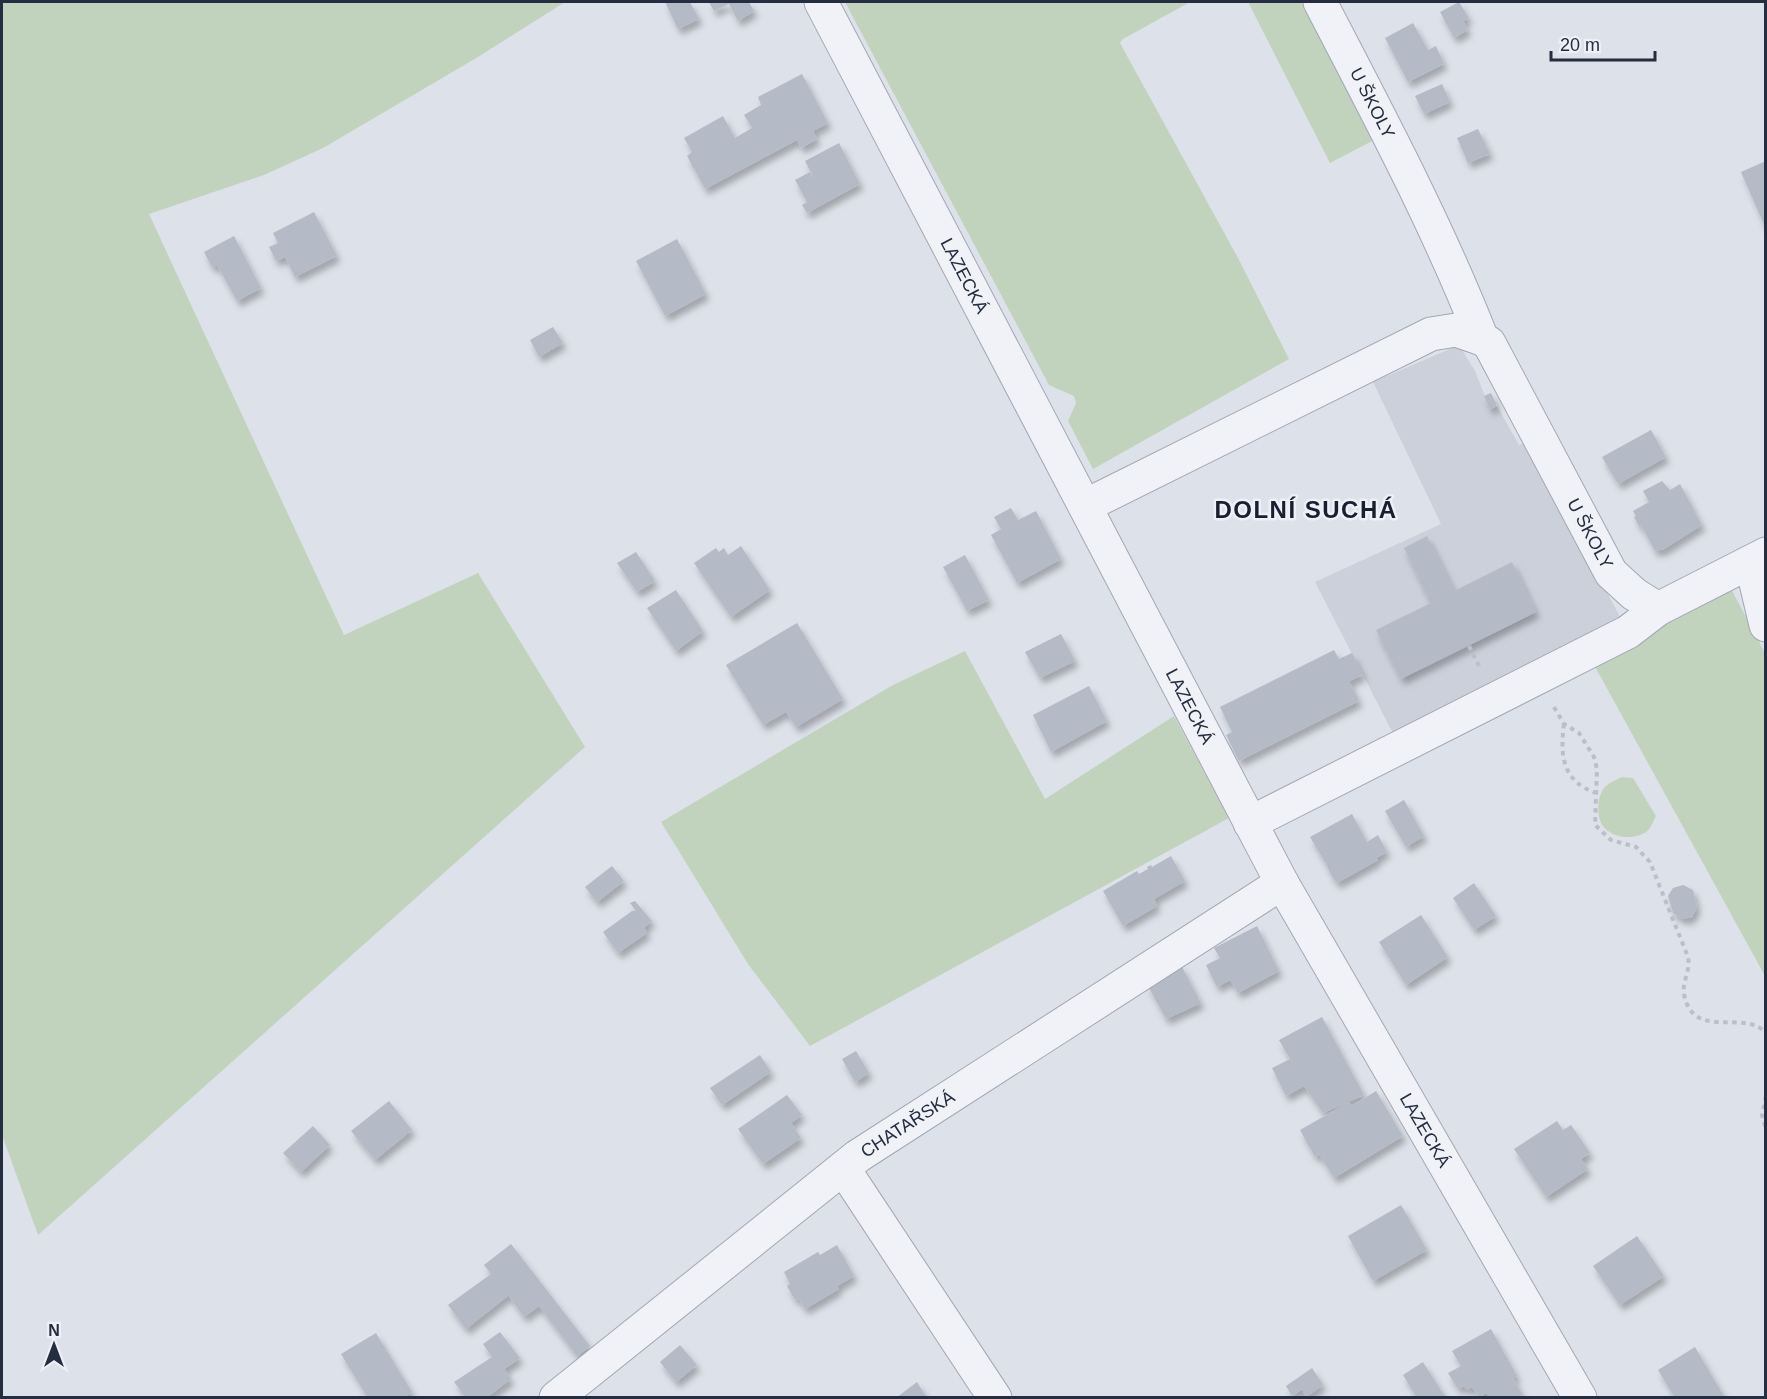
<svg xmlns="http://www.w3.org/2000/svg" width="1767" height="1399" viewBox="0 0 1767 1399" font-family="Helvetica,sans-serif">
<style>
.built{fill:#cbd0db}
.green{fill:#c2d3bd}
.building{fill:#b4bac6;filter:url(#shadow)}
.lines{fill:none;stroke-linecap:round;stroke-linejoin:round}
.minor-casing{stroke:#a2a7b3;stroke-width:35}
.path{stroke:#bbbfc8;stroke-width:4;stroke-dasharray:4.5 4.5;stroke-linecap:butt}
.minor{stroke:#f0f2f7;stroke-width:33}
.labels{text-anchor:middle;stroke-width:5;stroke-linejoin:round;paint-order:stroke}
.street-label{font-size:18px;fill:#252d41;stroke:#edf0f6}
.district-label{font-size:24px;font-weight:bold;letter-spacing:1.5px;fill:#171f31;stroke:#edf0f6}
</style>
<defs>
<filter id="shadow"><feDropShadow dx="3.5" dy="6" stdDeviation="3" flood-color="#0004"/></filter>
</defs>
<rect width="100%" height="100%" fill="#dde1e9"/>
<path class="built" d="M1459 345 1475 371 1490 409 1497 406 1519 445 1527 442 1628 632 1400 747 1315 582 1441 524 1373 382Z"/>
<path class="green" d="M2 2H565L478 57 323 148 264 175 149 214 344 635 478 573 585 747 38 1235 2 1135Z
M845 2H1190L1123 39 1120 43 1238 258 1289 359 1093 469 1068 421 1076 403 1074 396 1049 385Z
M1248 2H1308L1376 139 1330 163Z
M1730 587 1765 653V976L1593 663 1665 618Z
M965 651 1045 799 1174 716 1229 818 810 1046 748 964 661 822 893 685Z
M1622 777 1633 778 1656 816C1653 822 1651 828 1646 832 1634 840 1613 839 1603 826 1596 817 1597 795 1605 787 1610 782 1616 780 1622 777Z"/>
<path class="building" d="M665 2H690L699 19 678 29Z
M709 2H749L754 11 738 21 729 4 714 11Z
M1459 2 1469 18 1463 21 1468 30 1454 38 1440 12Z
M1413 23 1428 50 1436 46 1444 64 1408 82 1385 38Z
M802 74 828 123 813 131 817 139 801 148 797 140 705 189 687 156 692 152 684 138 723 116 735 138 752 128 744 115 761 105 758 97Z
M1442 84 1450 102 1424 114 1415 96Z
M1478 129 1490 154 1468 163 1457 138Z
M839 143 860 184 807 213 802 205 807 202 795 180 810 172 817 184 805 161Z
M1766 161V229L1741 172Z
M314 212 337 256 295 277 285 257 276 261 269 247 278 243 273 233Z
M234 236 261 288 237 301 217 265 212 267 204 252Z
M677 239 706 294 665 316 636 261Z
M553 327 563 343 539 357 530 340Z
M1491 393 1497 406 1490 409 1484 396Z
M1651 430 1666 457 1618 484 1602 457Z
M1662 481 1670 490 1680 484 1702 525 1664 549 1655 551 1641 525 1639 526 1634 517 1636 516 1633 511 1649 502 1643 491Z
M1011 508 1018 520 1036 511 1061 559 1017 583 991 535 1001 529 994 517Z
M1427 536 1454 591 1512 562 1536 612 1401 679 1376 630 1431 603 1404 548Z
M741 546 770 590 731 617 694 563 716 548 719 552 724 548 728 555Z
M636 552 655 581 637 592 617 563Z
M965 555 989 600 967 611 943 567Z
M676 590 703 631 676 651 647 608Z
M797 623 843 699 796 727 786 712 763 725 726 665Z
M1061 634 1075 661 1040 678 1025 652Z
M1334 650 1339 659 1352 653 1363 675 1349 681 1359 701 1239 761 1226 735 1232 732 1220 707Z
M1089 686 1107 721 1051 752 1033 715Z
M1404 800 1424 836 1406 847 1385 811Z
M1352 814 1367 842 1378 835 1387 852 1376 858 1378 860 1337 883 1331 875 1326 864 1310 837Z
M1171 856 1185 881 1154 899 1157 906 1123 926 1103 891 1137 871 1139 874 1148 869 1147 867 1151 865 1152 867Z
M612 866 624 881 597 902 585 887Z
M1474 883 1496 916 1474 930 1453 898Z
M1683 885 1693 890 1697 907 1692 917 1683 919 1673 913 1668 896 1673 888Z
M635 901 652 921 644 927 647 933 618 953 603 932 632 911H636L630 903Z
M1421 915 1448 957 1406 985 1379 942Z
M1257 926 1279 971 1238 993 1230 980 1217 987 1206 965 1220 958 1214 948Z
M1181 965 1201 1003 1166 1019 1147 984Z
M1322 1017 1364 1095 1323 1113 1304 1086 1286 1096 1272 1068 1290 1059 1279 1040Z
M856 1051 869 1073 855 1082 842 1059Z
M760 1055 771 1072 722 1105 710 1088Z
M1376 1091 1403 1136 1334 1178 1319 1154 1315 1157 1300 1130 1349 1102 1352 1106Z
M787 1095 802 1115 791 1123 801 1138 763 1164 738 1129Z
M389 1101 412 1130 375 1160 351 1131Z
M1557 1121 1563 1130 1571 1125 1590 1153 1581 1159 1588 1169 1546 1197 1514 1149Z
M313 1126 330 1145 301 1172 283 1153Z
M1401 1205 1427 1250 1373 1281 1348 1236Z
M1637 1236 1664 1276 1620 1305 1593 1266Z
M511 1244 590 1346 577 1356 539 1306 524 1317 509 1296 515 1292 514 1291 466 1329 448 1305 491 1274 484 1265Z
M837 1245 854 1276 837 1286 839 1289 805 1309 798 1298 795 1300 787 1286 790 1284 784 1272 818 1252 820 1255Z
M1491 1329 1517 1376 1513 1378 1522 1394 1517 1398H1489L1487 1393 1479 1397 1472 1387 1467 1390 1464 1386 1458 1389 1448 1373 1461 1366 1452 1351Z
M500 1332 520 1358 504 1369 511 1379 486 1398H466L454 1382 492 1357 483 1344Z
M376 1333 412 1392 403 1398H368L341 1354Z
M680 1345 697 1365 676 1382 660 1362Z
M1695 1347 1725 1398H1675L1658 1370Z
M1423 1362 1446 1398H1417L1403 1375Z
M1312 1368 1323 1385 1306 1397 1302 1389 1292 1396 1286 1386Z
M917 1382 927 1398H896Z"/>
<g class="lines">
<g class="minor-casing">
<g id="minor">
<path id="s1" d="M821 2 1282 883 1580 1398"/>
<path id="s2" d="M1320 2C1377 112 1436 222 1482 339"/>
<path id="s3" d="M1085 506 1431 334 1456 330 1482 339 1489 343 1611 573 1634 594 1658 609 1766 554"/>
<path d="M1751 562 1766 625"/>
<path d="M1250 823 1628 632 1658 609"/>
<path d="M843 1168 995 1398"/>
<path id="s4" d="M556 1398 858 1156 1282 883"/>
</g>
</g>
<path class="path" d="M1469 646 1480 668
M1554 707 1564 724 1579 733 1594 757 1597 769 1595 825 1611 840 1636 847 1650 862 1688 957C1691 970 1682 981 1684 994 1693 1042 1744 1008 1766 1033
M1564 724C1560 756 1562 781 1596 793
M1766 1096 1762 1115 1766 1129"/>
<use href="#minor" class="minor"/>
</g>
<g class="labels">
<g class="street-label">
<text dy="6" stroke="none"><textPath href="#s2" startOffset="114">U ŠKOLY</textPath></text>
<text dy="6" stroke="none"><textPath href="#s1" startOffset="309">LAZECKÁ</textPath></text>
<text dy="6" stroke="none"><textPath href="#s3" startOffset="663">U ŠKOLY</textPath></text>
<text dy="6" stroke="none"><textPath href="#s1" startOffset="795">LAZECKÁ</textPath></text>
<text dy="6" stroke="none"><textPath href="#s4" startOffset="446">CHATAŘSKÁ</textPath></text>
<text dy="6" stroke="none"><textPath href="#s1" startOffset="1280">LAZECKÁ</textPath></text>
</g>
<g class="district-label">
<text x="1306" y="518">DOLNÍ SUCHÁ</text>
</g>
</g>
<rect width="1767" height="1399" fill="none" stroke="#252d41" stroke-width="6"/>
<g transform="translate(54 1345)" stroke="#edf0f6" stroke-width="4.5" paint-order="stroke">
<path d="M0-4.5L10 22L0 15L-10 22Z" fill="#252d41"/>
<text y="-9" font-size="16" font-weight="bold" text-anchor="middle" fill="#252d41">N</text>
</g>
<path d="M1551 51v9h104v-9" fill="none" stroke="#252d41" stroke-width="3"/>
<text x="1560" y="51" font-size="18" fill="#252d41" stroke="#edf0f6" stroke-width="4.5" paint-order="stroke">20 m</text>
</svg>
